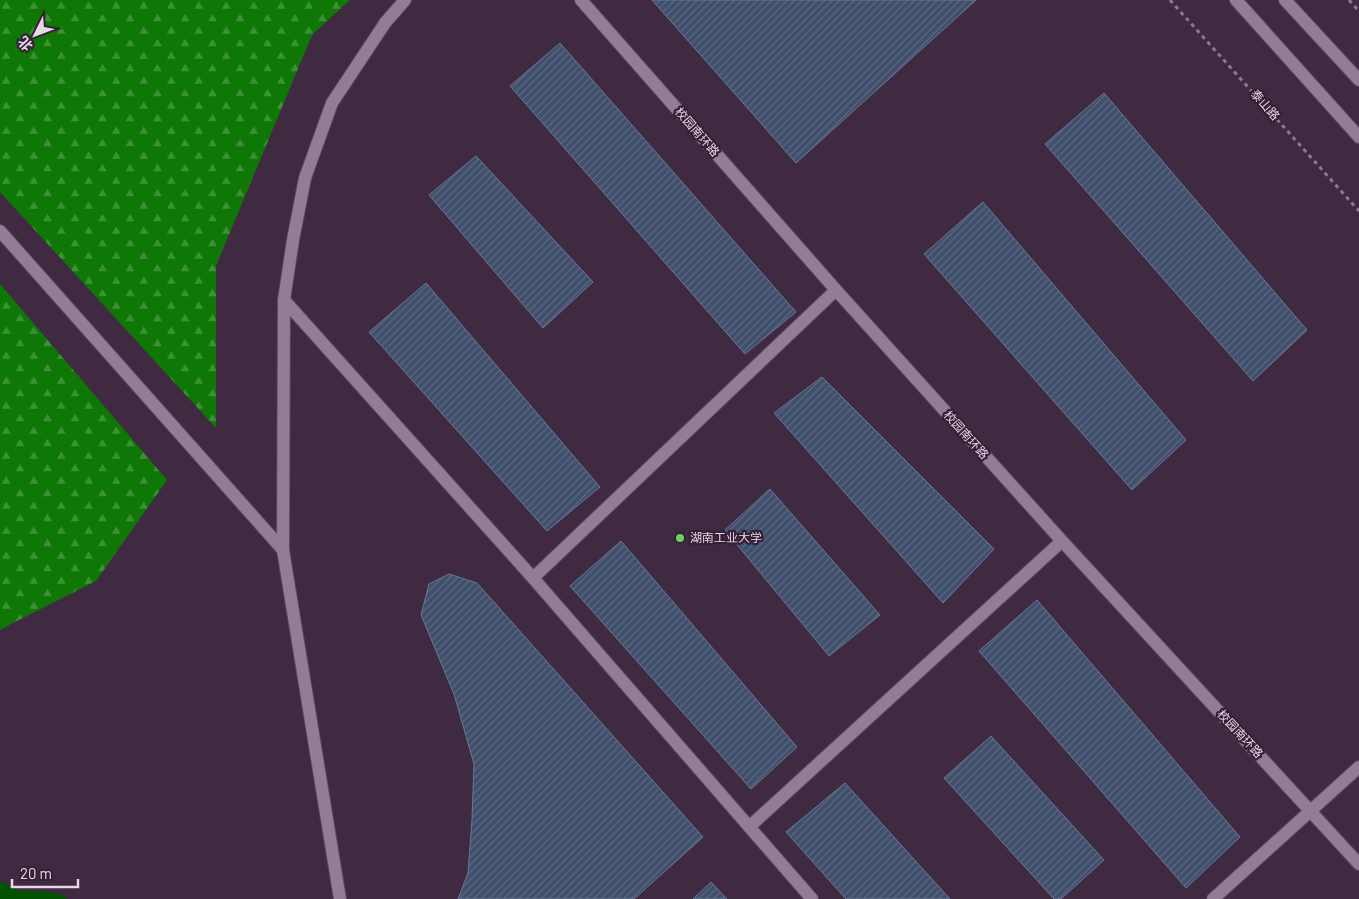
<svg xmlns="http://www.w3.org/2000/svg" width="1359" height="899" viewBox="0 0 1359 899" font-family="Barlow,'Noto Sans SC',sans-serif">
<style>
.forest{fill:url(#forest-firs)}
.pitch{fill:#035200}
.building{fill:url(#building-hatch);stroke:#687896}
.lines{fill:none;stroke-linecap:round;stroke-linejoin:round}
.street-casing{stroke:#5b495d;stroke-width:14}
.secondary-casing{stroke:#5b495d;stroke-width:14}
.path{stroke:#8b798d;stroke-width:3;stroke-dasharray:4 4;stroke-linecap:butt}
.street{stroke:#947b97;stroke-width:12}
.secondary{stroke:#947b97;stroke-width:12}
.poi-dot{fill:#6cd362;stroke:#352038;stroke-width:2}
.labels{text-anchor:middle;stroke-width:4.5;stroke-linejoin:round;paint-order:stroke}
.street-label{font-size:12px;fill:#e6d8e7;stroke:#352038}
.poi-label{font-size:12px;fill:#e6d8e7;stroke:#352038;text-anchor:start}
</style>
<defs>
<pattern id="forest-firs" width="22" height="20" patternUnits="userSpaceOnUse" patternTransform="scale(1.25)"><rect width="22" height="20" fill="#0e7705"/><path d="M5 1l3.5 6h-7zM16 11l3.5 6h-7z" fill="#3d9036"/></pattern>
<pattern id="building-hatch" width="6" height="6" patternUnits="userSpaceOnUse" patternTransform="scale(1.25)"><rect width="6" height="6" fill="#404f6b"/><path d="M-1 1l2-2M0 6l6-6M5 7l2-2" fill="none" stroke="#5c6880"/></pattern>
</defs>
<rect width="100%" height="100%" fill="#3f2a42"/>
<path class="forest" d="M0 0H350L312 35 216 266V428L0 192Z
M0 284 167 480 96 581 13 623 0 630Z"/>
<path class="pitch" d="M0 881 20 891H37L58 893 67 899H0Z"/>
<path class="building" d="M652 0H976L796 163Z
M560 43 796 312 745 354 510 86Z
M1104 93 1307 330 1253 381 1045 144Z
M476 156 593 282 543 328 429 195Z
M983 202 1186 440 1132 490 924 254Z
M426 283 600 487 547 531 369 332Z
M822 377 994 549 943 603 774 413Z
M770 489 880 615 829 656 725 530Z
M621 541 797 747 751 789 570 586Z
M449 574 477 583 703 837 634 899H458L468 873 472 820 474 764 454 694 421 615 429 584Z
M1037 600 1240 837 1186 888 979 651Z
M991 736 1104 860 1061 899H1054L944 778Z
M845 783 950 899H846L786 832Z
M711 882 727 899H693Z"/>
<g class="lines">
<g class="street-casing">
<path id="street" d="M581 0 836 290 1062 541 1359 864
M0 231 283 550
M284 300 533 578 812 899
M533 578 836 290
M749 827 1062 541
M340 899 283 550 284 300 293 240 305 178 332 103 385 23 405 0
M1213 899 1359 767"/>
</g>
<g class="secondary-casing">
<path id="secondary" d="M1236 0 1359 137
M1285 0 1359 80"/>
</g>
<path class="path" d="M1170 0 1359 211
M1349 0 1359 11"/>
<use href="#street" class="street"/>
<use href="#secondary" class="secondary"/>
</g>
<circle class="poi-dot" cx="680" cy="538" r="5"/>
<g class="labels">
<g class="street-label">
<text transform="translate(1265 105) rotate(48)" y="4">泰山路</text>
<text transform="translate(697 132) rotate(49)" y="4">校园南环路</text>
<text transform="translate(966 435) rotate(48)" y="4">校园南环路</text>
<text transform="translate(1240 734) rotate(47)" y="4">校园南环路</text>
</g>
<g class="poi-label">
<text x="690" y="542">湖南工业大学</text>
</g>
</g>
<g transform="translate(35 35) rotate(228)" stroke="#352038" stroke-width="4" paint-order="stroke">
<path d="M0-4L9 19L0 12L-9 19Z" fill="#e6d8e7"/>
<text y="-8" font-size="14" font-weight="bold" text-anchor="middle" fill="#e6d8e7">北</text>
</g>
<path d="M12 879v8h66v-8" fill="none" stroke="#e6d8e7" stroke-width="2.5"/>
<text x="20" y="879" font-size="15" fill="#e6d8e7" stroke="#352038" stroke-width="4" paint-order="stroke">20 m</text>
</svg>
